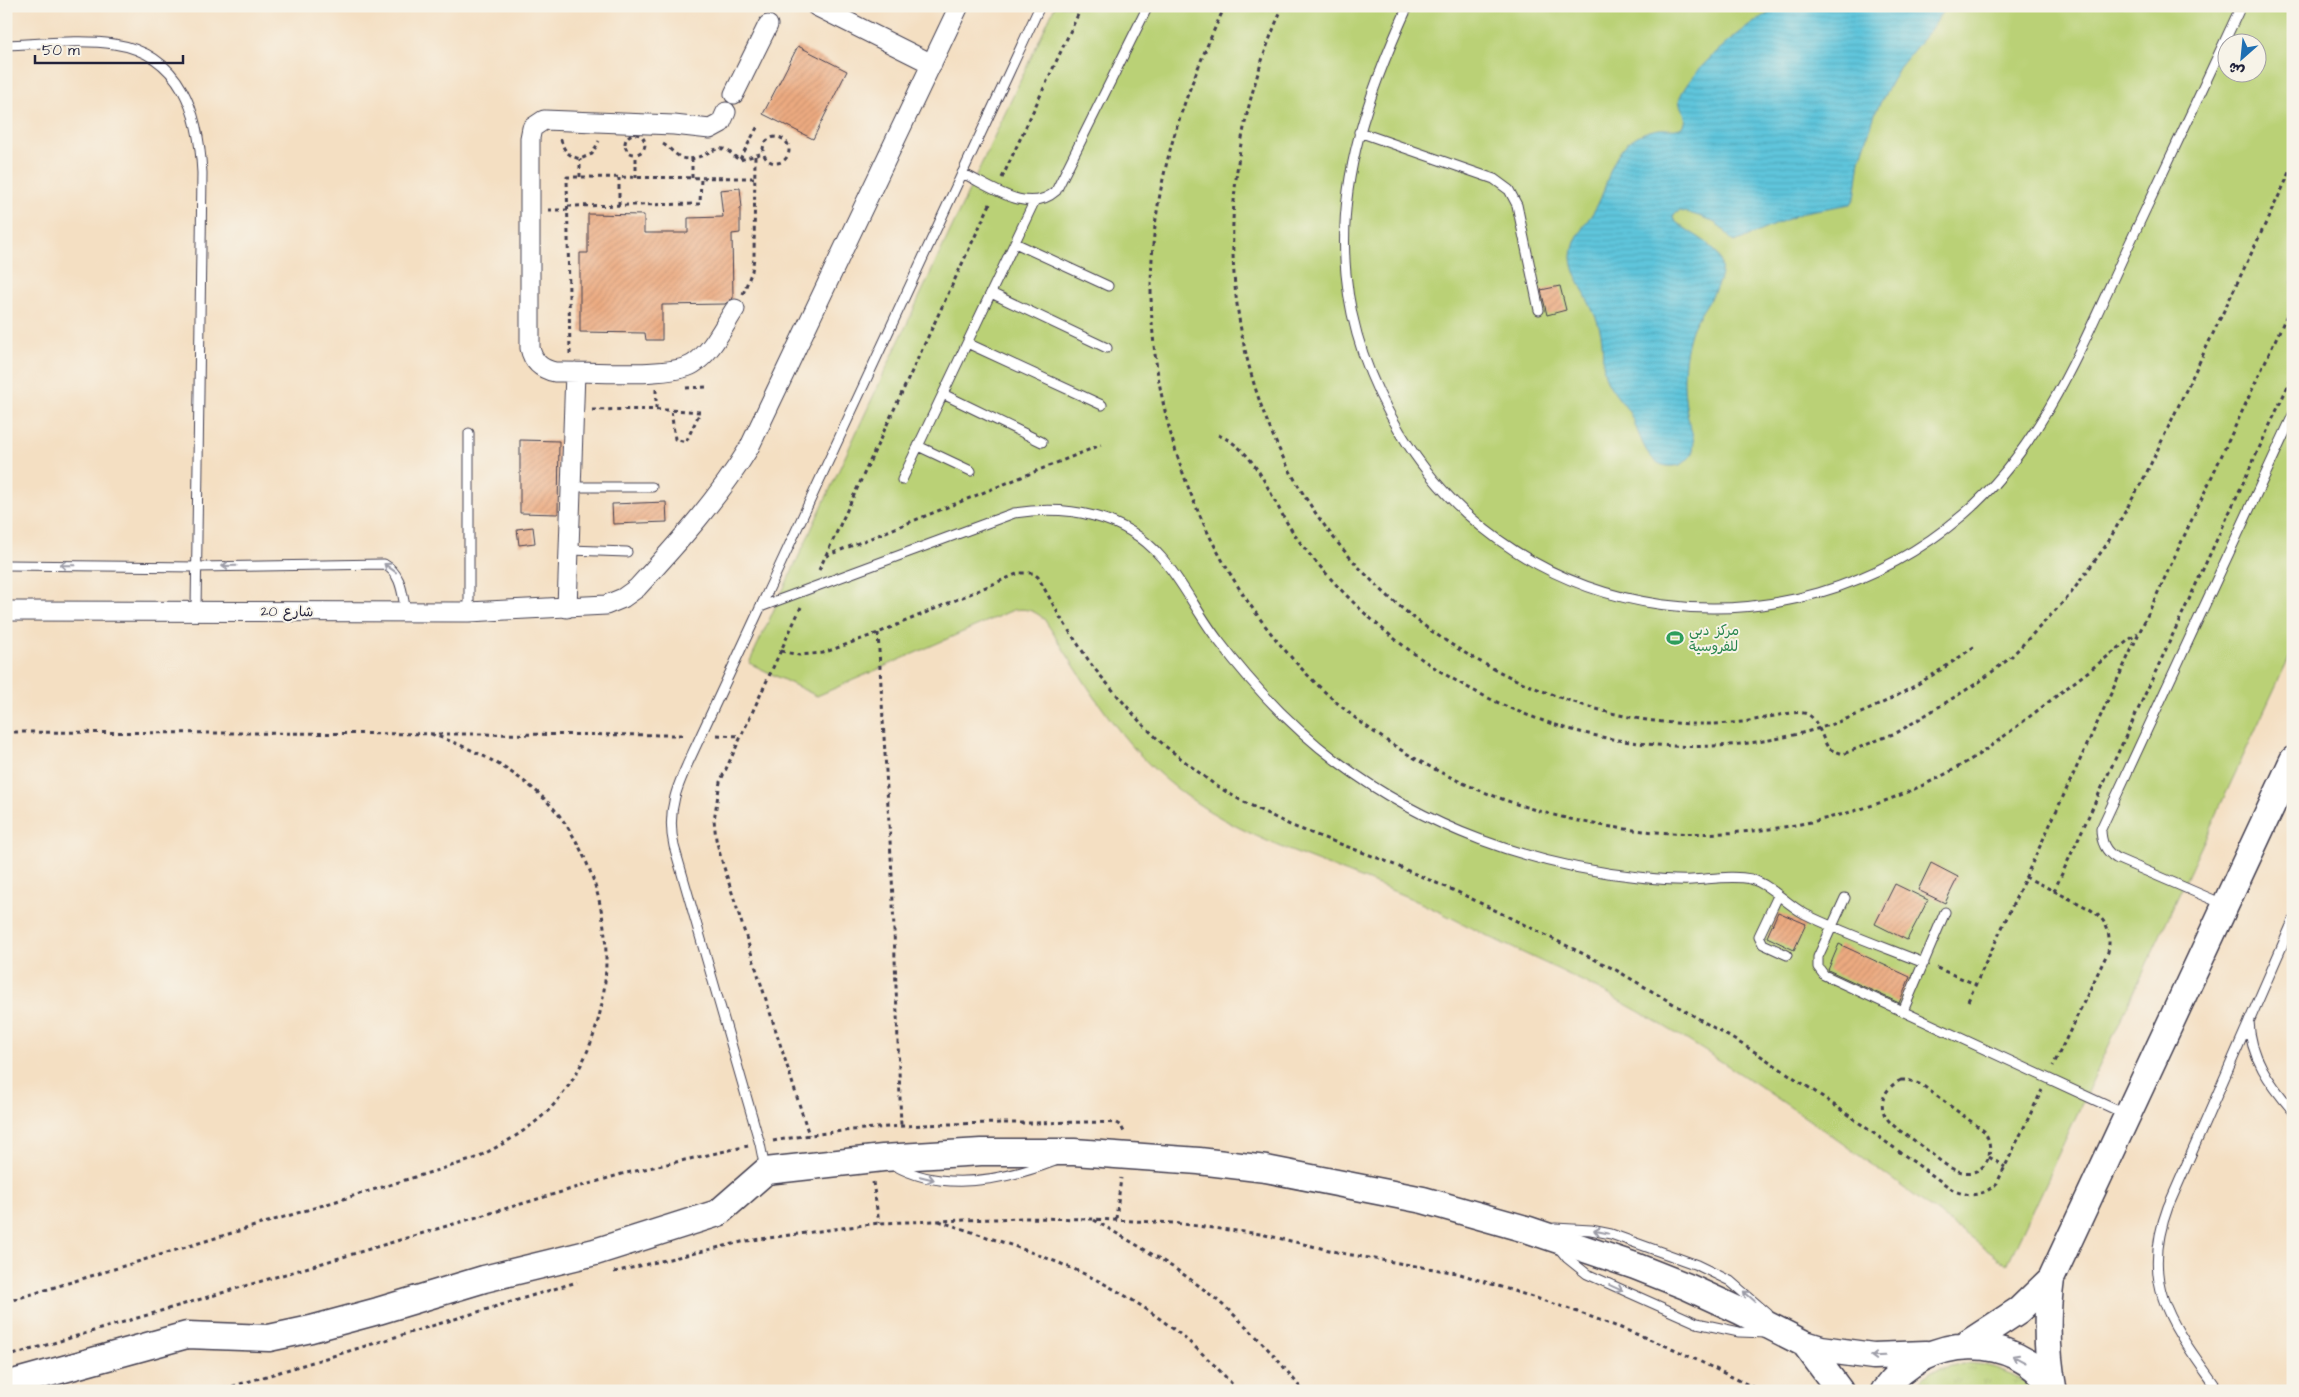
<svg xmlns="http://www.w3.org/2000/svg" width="2299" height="1397" viewBox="0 0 2299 1397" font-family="'Architects Daughter','Playpen Sans Arabic',sans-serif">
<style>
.grass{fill:url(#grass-tufts);stroke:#6e7a58}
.garden{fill:#bad176;stroke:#6e7a58;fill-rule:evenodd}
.water{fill:url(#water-rules);stroke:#40748b}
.building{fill:url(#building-hatch)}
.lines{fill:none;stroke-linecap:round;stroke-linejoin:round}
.lane-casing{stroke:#423e4f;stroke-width:11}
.street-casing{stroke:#423e4f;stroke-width:21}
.secondary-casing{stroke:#423e4f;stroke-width:29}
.path{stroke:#423e4f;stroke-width:3;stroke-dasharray:4 4;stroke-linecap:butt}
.lane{stroke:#fff;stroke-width:9}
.street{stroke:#fff;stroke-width:19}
.secondary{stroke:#fff;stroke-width:26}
.oneway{stroke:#9c9ca7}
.labels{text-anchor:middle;stroke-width:4;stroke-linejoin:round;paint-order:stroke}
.street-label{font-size:14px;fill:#22223b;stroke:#f7f3e8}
.leisure-label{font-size:14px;fill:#27864d;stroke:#f7f3e8;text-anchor:start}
</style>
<defs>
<pattern id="grass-tufts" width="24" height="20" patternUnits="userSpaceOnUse" patternTransform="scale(1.25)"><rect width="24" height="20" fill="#bad176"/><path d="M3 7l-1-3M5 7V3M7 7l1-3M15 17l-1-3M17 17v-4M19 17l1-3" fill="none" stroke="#a0b367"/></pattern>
<pattern id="water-rules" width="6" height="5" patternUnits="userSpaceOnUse" patternTransform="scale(1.25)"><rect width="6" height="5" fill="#5ec5db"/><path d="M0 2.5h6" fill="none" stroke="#51a9bd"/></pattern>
<pattern id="building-hatch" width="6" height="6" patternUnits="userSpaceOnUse" patternTransform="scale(1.25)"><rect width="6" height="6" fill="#ecaa80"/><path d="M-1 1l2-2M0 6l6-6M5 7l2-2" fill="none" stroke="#ca9270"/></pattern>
</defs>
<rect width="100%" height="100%" fill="#f7f3e8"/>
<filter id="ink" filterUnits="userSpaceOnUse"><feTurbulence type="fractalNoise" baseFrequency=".02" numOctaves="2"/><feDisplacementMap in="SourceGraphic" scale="10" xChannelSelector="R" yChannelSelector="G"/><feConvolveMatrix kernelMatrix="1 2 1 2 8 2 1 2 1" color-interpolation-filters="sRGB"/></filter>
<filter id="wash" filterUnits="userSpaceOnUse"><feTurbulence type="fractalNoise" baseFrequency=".0096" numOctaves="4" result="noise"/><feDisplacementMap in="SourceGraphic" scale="20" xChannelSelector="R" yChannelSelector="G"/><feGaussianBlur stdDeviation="1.12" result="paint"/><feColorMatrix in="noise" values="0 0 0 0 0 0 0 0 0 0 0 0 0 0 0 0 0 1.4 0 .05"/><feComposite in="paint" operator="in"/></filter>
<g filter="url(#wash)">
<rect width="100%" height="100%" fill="#f4dfc2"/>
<path class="grass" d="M1963 1363C1991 1364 2012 1371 2034 1391H1907L1932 1371Z"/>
<path class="garden" d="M1055 6H2293V649L2007 1265C1878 1168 1753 1074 1611 996 1576 977 1540 961 1504 944 1469 927 1434 908 1398 893 1309 855 1224 836 1152 767 1108 725 1077 669 1044 619 1034 610 1026 608 1013 610L817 696 749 663ZM2226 42H2256V72H2226Z"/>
<path class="water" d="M1783 6H1946L1930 30 1899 68 1876 111 1860 160 1855 198 1851 204 1804 212 1735 242C1729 239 1728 235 1724 230 1715 220 1694 214 1680 211L1674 214 1673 218 1676 222C1686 230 1698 236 1707 243 1743 273 1701 302 1691 333 1682 363 1682 391 1689 422 1692 433 1698 447 1689 458 1685 463 1680 466 1673 466 1645 469 1640 431 1629 412 1622 401 1611 391 1606 378 1600 361 1605 343 1599 326 1593 306 1571 274 1572 256 1573 236 1588 222 1597 206 1607 187 1609 164 1623 148 1632 137 1645 131 1659 129 1668 128 1677 132 1684 125 1690 114 1676 107 1680 97 1693 66 1752 19 1783 6Z"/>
<g id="blocks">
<path class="building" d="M798 46 847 71 813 139 763 114Z
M740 188 742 208H740V233L732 234 733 298 725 304 662 305V340H646L645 333 580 332V253H588V214L644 215V233H688V218L723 217 720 190Z
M1560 286 1566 310 1547 315 1541 290Z
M520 440 559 441 558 514 520 513Z
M666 502 667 522 613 524 612 504Z
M533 527 535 543 519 545 517 529Z
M1931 863 1958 877 1945 903 1918 890Z
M1895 884 1928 900 1907 940 1875 924Z
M1778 912 1806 924 1794 950 1767 937Z
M1839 944 1910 977 1899 1003 1828 970Z"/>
</g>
</g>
<g filter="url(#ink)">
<use href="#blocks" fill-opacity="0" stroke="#423e4f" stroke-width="1"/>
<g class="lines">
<g class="lane-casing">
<path id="lane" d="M1408 6C1369 92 1337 178 1346 274 1351 330 1371 384 1400 432 1521 633 1789 664 1964 514 2043 446 2083 343 2126 251 2165 169 2203 88 2241 6
M6 45C40 44 80 39 114 44 182 54 199 114 202 173L196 610
M1359 132 1494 179 1509 190 1517 205 1539 310
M962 173C990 186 1028 216 1056 191L1148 6
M1015 243 1108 286
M991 293 1107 348
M967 343 1102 405
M943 394 1042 442
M469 433V612
M918 446 971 471
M902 480 1034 202
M572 487H652
M570 550 627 552
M6 565 197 567 384 564C402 574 402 593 406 612
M760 607 1014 513C1067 505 1124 514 1161 557 1183 582 1198 614 1218 640 1253 686 1292 728 1338 762 1424 827 1532 866 1639 877 1657 879 1675 881 1692 880 1711 879 1733 875 1751 879 1771 885 1786 904 1805 914 1843 933 1884 947 1924 963
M1778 896 1759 936 1763 944 1787 955
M1845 898 1818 957V967L1824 975 2125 1114
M2223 904 2116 858C2105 851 2101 842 2101 829L2293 415
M1903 1011 1945 912
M2249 1021C2250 1057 2270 1084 2293 1111
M894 1165C943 1193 1005 1180 1055 1161
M765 1169 760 1144 674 846C664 803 684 773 701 735L1040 6
M1555 1228 1591 1230 1611 1234 1697 1265 1730 1281 1768 1314
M1558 1247 1567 1258 1587 1274 1697 1323 1739 1332 1767 1333
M2219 1391C2175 1328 2138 1288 2168 1207L2293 921"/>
</g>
<g class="street-casing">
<path id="street" d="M816 6 932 64
M734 94 768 25
M726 112 721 123 710 129 674 125 544 120 532 128 530 138V348C533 362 541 369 555 372 586 371 671 378 693 364 712 352 723 327 735 309
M567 608 575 372
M6 611 469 612 606 605 623 598 637 588C677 544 718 499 749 448L959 6"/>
</g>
<g class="secondary-casing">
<path id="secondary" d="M1805 1344 1840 1391
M1964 1346 2019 1310 2051 1279
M6 1385 187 1335 269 1338 311 1329 378 1311 484 1279 595 1252 718 1213 766 1171 883 1158 981 1152H1074L1199 1161 1266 1169 1423 1200 1529 1230 1635 1266 1688 1287 1740 1311 1805 1344 1821 1349 1873 1356 1926 1354
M2053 1387C2046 1350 2046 1316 2051 1279L2293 760
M1884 1391C1924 1334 2015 1329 2054 1390"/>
</g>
<path class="path" d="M1225 6C1181 101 1151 186 1151 292 1152 442 1216 590 1325 692 1456 814 1656 861 1828 818 1878 806 1929 786 1973 758 1994 745 2013 729 2033 714 2068 687 2103 660 2138 633
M1283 6C1153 302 1281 622 1600 710 1646 723 1695 727 1742 722 1756 721 1793 710 1804 713 1818 716 1821 738 1829 749L1843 754 1898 732 1979 682 2010 658 2069 596 2107 544 2145 476 2293 166
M625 144a10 10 0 1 1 20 0a10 10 0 1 1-20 0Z
M763 150a13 13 0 1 1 26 0a13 13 0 1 1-26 0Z
M561 139C563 151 569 156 580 159L592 154 599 141
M663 144C670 148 675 155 682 158 700 163 711 146 724 149 730 151 734 157 740 160L763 153
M740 159 759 124
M580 177V159
M636 178V154
M692 178V159
M1002 178 1082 6
M619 205V178
M568 206 700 204 701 178
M548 210H568
M743 294 752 271 754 258 755 156
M570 354 567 177 755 178
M686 388 706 387
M656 409V389
M592 410C629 409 664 409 700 412L686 442 675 439 671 410
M1218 435C1257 450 1269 496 1291 529 1302 547 1317 563 1331 579 1449 710 1628 777 1802 733 1866 717 1923 684 1975 646
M826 556 1101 445
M819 570 991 202
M801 607 720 782 714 820 716 839 721 858 809 1135
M878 633 892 875 901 1126
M781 651 799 655 823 653 878 633 1019 573H1033L1038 577 1060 617 1093 667 1141 723 1165 746 1215 785 1240 800 1292 826 1383 860 1462 894 1616 970 1755 1052 1823 1097 1953 1190C1969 1198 1984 1196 1997 1183L2042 1090
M6 732 685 735
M717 735 741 736
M2025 877C2040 884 2054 891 2068 898 2094 911 2114 918 2108 952L2053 1066
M2054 891 2293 375
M1937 968 1975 984
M1968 1001 2293 302
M1901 1080H1908L1922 1085 1984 1131C1997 1149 1987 1177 1962 1172 1947 1169 1934 1155 1923 1147 1912 1138 1898 1131 1889 1121 1875 1106 1885 1087 1901 1080Z
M773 1141C856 1126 941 1123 1025 1123 1055 1123 1086 1121 1116 1123L1121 1126 1125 1134
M1989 1157 2005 1167
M873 1182 879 1223
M1116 1219 1121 1178
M1094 1220C1129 1241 1165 1260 1198 1285 1238 1315 1272 1351 1303 1391
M939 1221C986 1237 1033 1251 1078 1271 1138 1298 1196 1341 1238 1391
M614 1272 746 1241 879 1223 1023 1218 1093 1219 1174 1223 1261 1234 1346 1254 1457 1273 1567 1308 1621 1328 1674 1349 1761 1391
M6 1302 474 1159C505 1143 534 1128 557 1101 622 1023 621 900 562 819 531 777 478 750 431 734
M6 1357 622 1174 748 1146
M217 1391 577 1282"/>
<use href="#lane" class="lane"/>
<use href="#street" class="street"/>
<use href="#secondary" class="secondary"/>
</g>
<defs><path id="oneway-shaft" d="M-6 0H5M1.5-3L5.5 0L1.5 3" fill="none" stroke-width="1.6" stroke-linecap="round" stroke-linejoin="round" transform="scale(1.25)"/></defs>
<g class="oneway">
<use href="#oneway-shaft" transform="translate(67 565) rotate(-179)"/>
<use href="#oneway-shaft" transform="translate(229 566) rotate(179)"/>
<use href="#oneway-shaft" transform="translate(390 568) rotate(-144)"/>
<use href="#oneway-shaft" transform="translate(927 1178) rotate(13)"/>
<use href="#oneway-shaft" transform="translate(1601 1232) rotate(-169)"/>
<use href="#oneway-shaft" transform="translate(1616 1288) rotate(24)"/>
<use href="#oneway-shaft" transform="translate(1749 1296) rotate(-139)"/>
<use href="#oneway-shaft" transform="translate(1878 1356) rotate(178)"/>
<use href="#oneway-shaft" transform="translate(2019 1359) rotate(-152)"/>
</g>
</g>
<defs>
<g id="stadium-bare" transform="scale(1.35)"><path d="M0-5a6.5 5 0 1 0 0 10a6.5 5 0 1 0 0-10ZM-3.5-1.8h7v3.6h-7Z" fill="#2e9e5b" stroke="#f7f3e8" stroke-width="2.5" paint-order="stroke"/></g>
</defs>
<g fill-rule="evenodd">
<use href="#stadium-bare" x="1675" y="638"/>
</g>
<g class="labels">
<g class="street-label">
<text transform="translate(287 611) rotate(1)" y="5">شارع 20</text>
</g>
<g class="leisure-label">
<text x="1689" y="635">مركز دبي<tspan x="1689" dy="16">للفروسية</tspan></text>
</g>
</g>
<rect width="2299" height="1397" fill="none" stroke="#f7f3e8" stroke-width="25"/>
<g transform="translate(2242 58) rotate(207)"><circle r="24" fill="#f7f3e8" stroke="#a29fa3"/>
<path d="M0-4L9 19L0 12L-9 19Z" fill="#1f6fb2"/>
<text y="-8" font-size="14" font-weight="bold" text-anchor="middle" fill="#22223b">ش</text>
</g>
<path d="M35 55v8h148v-8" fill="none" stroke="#22223b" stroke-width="2.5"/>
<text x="42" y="55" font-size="15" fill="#22223b" stroke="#f7f3e8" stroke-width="4" paint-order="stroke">50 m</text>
</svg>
